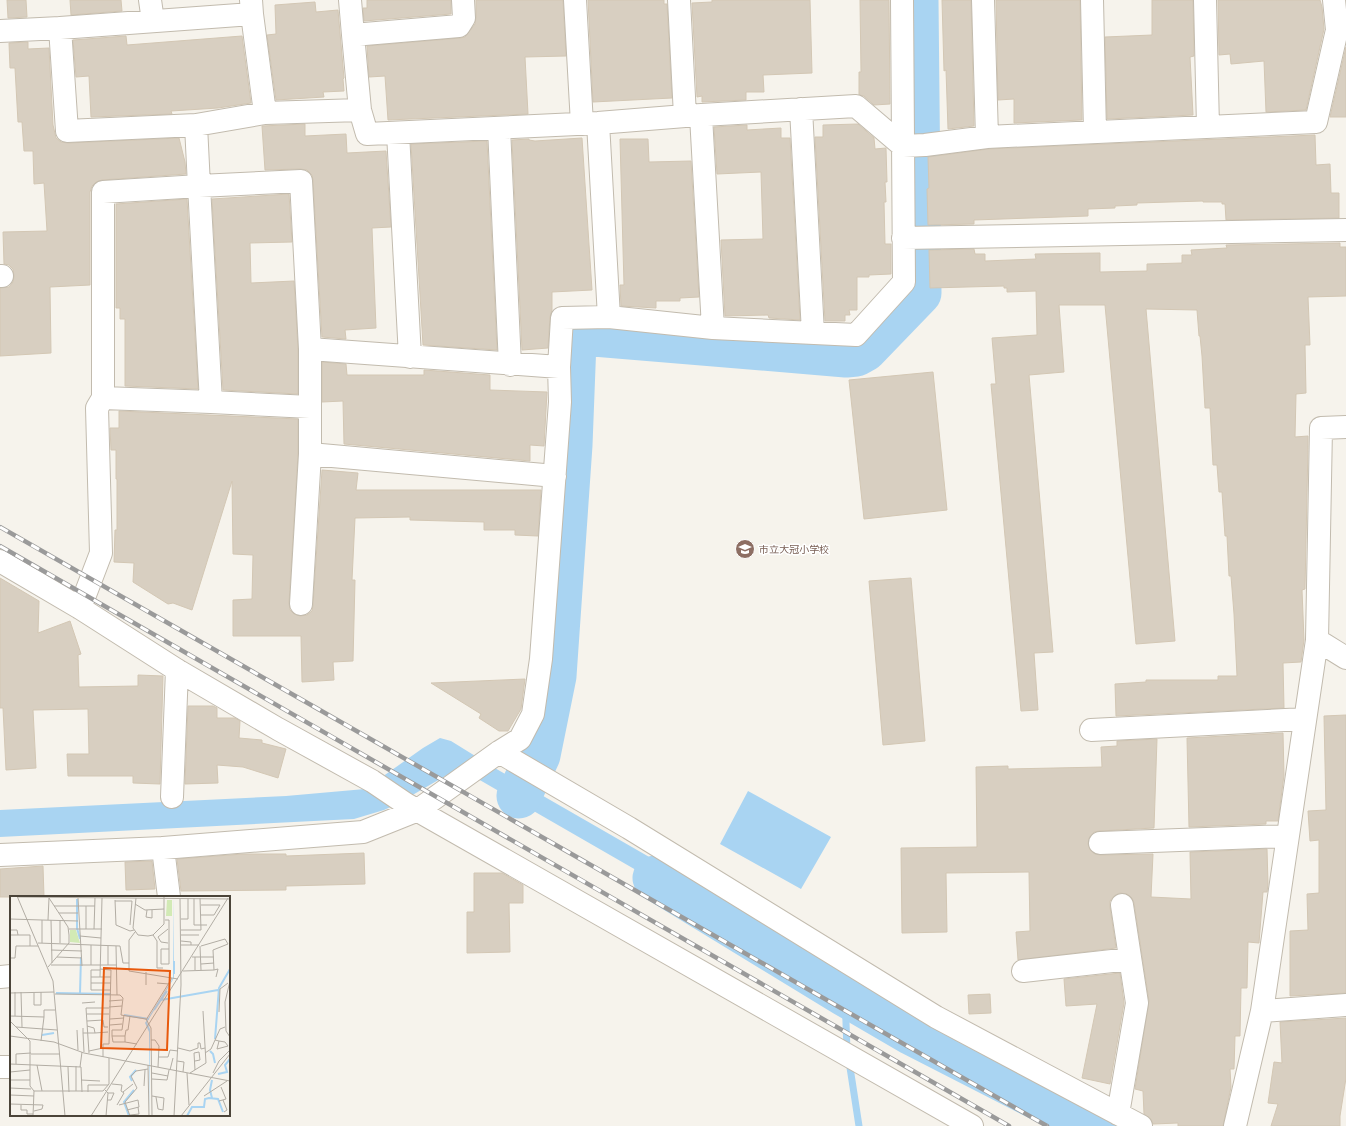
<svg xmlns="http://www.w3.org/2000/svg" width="1346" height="1126" viewBox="0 0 1346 1126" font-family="'DM Sans','Noto Sans JP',sans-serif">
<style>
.water{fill:#a9d4f2}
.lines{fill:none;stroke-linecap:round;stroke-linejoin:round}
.stream{stroke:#a9d4f2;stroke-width:7}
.river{stroke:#a9d4f2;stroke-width:45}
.building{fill:#d8cfc1;stroke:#d3c7b4}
.minor-casing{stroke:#c2bbae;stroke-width:24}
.minor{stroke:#fff;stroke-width:22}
.rail-casing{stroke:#9a9a9a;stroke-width:4.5}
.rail{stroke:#fff;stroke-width:3;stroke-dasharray:9;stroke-linecap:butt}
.labels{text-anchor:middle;stroke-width:3;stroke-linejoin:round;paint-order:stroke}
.education-label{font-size:10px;fill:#785e54;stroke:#fff;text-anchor:start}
.inset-river{fill:none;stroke:#a9d4f2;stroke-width:2}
.inset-road{fill:none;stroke:#b2ada4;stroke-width:1}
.view{fill:#e8590c;fill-opacity:0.15;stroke:#e8590c;stroke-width:2}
.inset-edge{fill:none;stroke:#4b4439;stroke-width:2}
</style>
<rect width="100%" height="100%" fill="#f6f3ec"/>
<path class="water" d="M440 738 451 741 493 767 1117 1126H1083L1028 1096 459 768 397 804 384 810 354 819 0 837V810L286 796 365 789 423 748Z
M748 791 831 837 801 889 720 844Z"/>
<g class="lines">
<path class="stream" d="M845 994 847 1051
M849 1061 859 1126"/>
<path class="river" d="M519 796 538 755 554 676 570 445 574 341 577 336 582 333 846 355 856 354 865 349 919 293 916 0
M655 878 845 994 912 1033 1094 1126"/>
</g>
<path class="building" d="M7 0H26L27 17 8 18Z
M70 0H121L122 11 71 15Z
M367 0H451V14L364 21 363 8H367Z
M476 0H563L566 56 525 57 528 114 388 120 385 76 369 77 367 46 460 38 465 37 475 24 476 17Z
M588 0H664V4H667L672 98 593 102Z
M712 0H810L812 73 763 75 764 92H746V100L702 102V96L697 97 692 3 712 2Z
M860 0H889L890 104 874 105 864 96 859 95V72H861Z
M942 0H971L974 126 948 129 946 70 944 71Z
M996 0H1080L1082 120 1014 123V99L998 100Z
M1152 0H1193L1194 56 1190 57 1193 115 1107 119 1105 37 1152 35Z
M1218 0H1320L1322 7 1324 29 1306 110 1266 112 1264 61 1231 64 1230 54 1219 55Z
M315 2 316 12 338 10 344 78 343 79 344 91 323 92 324 97 276 100 267 35 276 34 275 5Z
M126 36 127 45 242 36 251 103 218 108 171 111 172 114 91 117 89 76 76 77 73 40Z
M28 42V49L49 48 53 125 56 138 61 142 68 143 179 138 185 162 186 174 102 180 96 182 92 186 90 192V285L50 287 51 353 0 356V288L9 287 13 282 14 276 13 269 9 265 4 264 3 232 47 231 44 183 34 184 33 151H24L22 122H18L15 68H10L9 43Z
M1346 47V117H1330Z
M305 124V136L346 134 347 153 386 151 391 227 372 228 376 328 345 330 346 339 322 337 313 180 312 175 307 170 300 169 265 170 262 126Z
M858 124 874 138 875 149 886 148 887 182H885L886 202H884L885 244H891V274L869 275V277H857V310H849L850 315H845V321H825L815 137H823V125Z
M747 125V130L781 128V138H790L800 320 769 318 768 315 725 316 721 240 763 239 761 172 717 174 714 127Z
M1315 135 1316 165 1330 164 1331 193H1339V218L1226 220 1225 204H1222V202H1203V201L1137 203V205L1115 206V208L1088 209V216L974 220V224L928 225 927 189 929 188 928 157 988 149Z
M582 138 592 290 552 292V310L550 317 548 348 522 350 512 140 529 139V140L535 141Z
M620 139H648L649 162 691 161 699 297 680 298V301H656V308L621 306 620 285H624Z
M487 141 497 350 423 345 411 144Z
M289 194 292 242 250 243 251 283 294 281 298 349V394L223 390 212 199Z
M187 199 198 389 125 386V319H120V308H116V204Z
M1340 243V247H1346V296L1308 297 1310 345H1305L1306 393 1296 394 1295 437 1308 436V446L1305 589 1302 590 1304 640 1301 662 1283 663 1284 708 1116 716 1115 684 1146 682V680H1218V676H1237L1234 614 1231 576H1229L1227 536H1225L1222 492H1219L1217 465H1213L1210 408H1205L1202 356 1200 336H1199L1197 310 1146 309 1175 641 1136 644 1105 305H1059L1064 372 1029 375 1053 652 1034 653 1038 710 1021 711 991 384H996L992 338 1037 335 1036 291 1007 292V288H1004V286L930 288 929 250 974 249 975 254H985V261L1036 259 1035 254 1100 253V272L1147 271V264L1182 263V255H1192L1191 250 1227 248 1226 245Z
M322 362 346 364 347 375H424V370L490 375V390L547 392 544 446 530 445V461L344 444 343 401 322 402Z
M933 372 947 510 864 519 849 380Z
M119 411 298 419V454L289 603 290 610 294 614 300 616 307 615 312 611 313 605 322 470 358 473 356 490H541L538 536 515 535V530H484V522L410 520V517L355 518 352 580H355L353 661 333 662 334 680 302 682 301 636H233V600L252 599 253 555 233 554 232 481 192 610 173 603 168 604 133 582 134 563 114 562 115 530H117V479H116V450H111L110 428H119Z
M0 578 39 601 38 633 70 621 81 654 78 655 79 687 138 686V675L163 676 160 784 133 783V776H68L67 754H89L88 709 33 710 36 768 6 770 3 708H0Z
M911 578 925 741 883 745 869 581Z
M525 679 521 709 508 731H499L479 718 481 714 431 683Z
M188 706H213L217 708V718H235L240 721 239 738 262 740V743L286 749 278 778 243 767 217 765 218 783 185 784Z
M1346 715V993L1290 996V931L1308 930 1307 894 1319 893V840L1310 841 1308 811 1326 810 1324 716Z
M1283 733 1284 775 1278 821H1266V824L1189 827 1187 738Z
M1157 739 1154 828 1100 831 1094 832 1089 838 1088 844 1090 850 1095 854 1100 855 1153 854 1151 897 1191 899 1190 852 1267 849 1268 884 1267 892H1263L1259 943 1248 942 1247 988H1241L1240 1036H1235L1234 1069H1230L1231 1087 1223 1126H1178V1123L1153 1124 1151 1119 1144 1114 1143 1091 1135 1089 1149 1001 1134 903 1132 898 1127 894 1120 893 1114 896 1110 901V907L1116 948 1018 960 1016 932 1030 931 1029 872 946 873 947 932 902 933 901 848 977 847 976 767 1008 766V769L1102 767 1101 747 1117 746V741Z
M364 853 365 884 286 886V890L181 891 177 859 243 854H286V856Z
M152 861 155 889 126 890 125 862Z
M43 866 44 897H0V869Z
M474 873H502L523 885V903H509L510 952 467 953V912H474Z
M1120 973 1124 1003 1110 1084 1082 1078 1097 1004 1066 1006 1064 979Z
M990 994 991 1013 969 1014 968 995Z
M1346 1018V1078L1340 1116V1126H1271L1278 1104 1268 1103 1274 1062 1282 1063 1280 1022Z"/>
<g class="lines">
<g class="minor-casing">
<path id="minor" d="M150 0 153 21
M251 0 252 14 265 113
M350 0 353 35
M575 0 582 124
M679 0 685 116
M983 0 987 137
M1092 0 1095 132
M1205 0 1208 127
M60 28 252 14
M0 31 60 28 67 131 196 125 265 113 360 110 367 134 598 123 685 116 856 106 903 146 925 145 987 137 1316 122 1337 30 1334 0
M801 109 813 333
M360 110 353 35 459 26 464 18 463 0
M701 116 713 328
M598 123 609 317
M196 125 199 186 301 181 310 349 559 367
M499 128 510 365
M398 133 410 357
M903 238 1346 230
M0 276H2
M310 349V454L555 476
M211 402 103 398V192L199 186 211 402 310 407
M0 561 80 608 177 670 278 729 372 781 406 804 972 1126
M301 604 310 454
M80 608 101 553 97 408 103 398
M1317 640 1346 658
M1091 730 1305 719
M499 752 629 828 936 1017 1141 1126
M172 797 177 670
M1100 843 1288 836
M163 848 169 897
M0 855 163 848 363 832 418 810 499 752 520 739 533 714 541 659 560 402 559 367 562 318 609 317 713 328 856 335 904 282 902 0
M1023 971 1130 959
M0 977 11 976
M1262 1011 1346 1005
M0 1067H11
M1118 1114 1137 1003 1122 905
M1235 1126 1262 1011 1317 640 1321 428 1346 427"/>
</g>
<use href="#minor" class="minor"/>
<g class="rail-casing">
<path id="rail" d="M0 527 1047 1126
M0 546 1009 1126"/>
</g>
<use href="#rail" class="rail"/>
</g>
<defs>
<g id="school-disc" transform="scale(1)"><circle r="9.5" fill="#8d6e63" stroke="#fff"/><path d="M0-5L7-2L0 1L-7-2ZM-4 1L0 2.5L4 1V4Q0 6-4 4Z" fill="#fff"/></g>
</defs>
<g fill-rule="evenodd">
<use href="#school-disc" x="745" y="549"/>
</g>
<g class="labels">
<g class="education-label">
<text x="759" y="553">市立大冠小学校</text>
</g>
</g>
<g transform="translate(10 896)">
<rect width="220" height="220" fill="#f6f3ec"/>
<path d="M157 4H162V20H156ZM60 34H66L70 47 60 46Z" fill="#d2eab5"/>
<path d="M163 0 164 82 137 126 140 133V220L139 136 135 127 163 82Z" fill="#a9d4f2"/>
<path class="inset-river" d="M67 3V32L70 43M164 78V65M46 97 101 98M70 97 71 61M151 104 208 94M144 114 157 95M114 119 139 123M32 139 44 137M205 143 209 92 220 73M200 155 203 158 205 167M208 178 217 176 215 169 220 163M202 184 200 194 202 202M122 185 120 181 126 174M119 220 114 206 124 194M177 220 182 211H194L195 203 199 202 208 203 213 216"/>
<path class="inset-road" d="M7 0 43 85 55 220M7 1 220 3M68 2 72 70M126 2 123 32 128 39 138 40 143 39 154 28V0M184 2V29H197M105 4 106 29 120 35 124 34M105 5H122L120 29M125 8 135 14 154 13M191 9H210L204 19H191M44 10H85M137 14 136 21 142 22V14M49 17H68M0 23 32 24M171 23H178V2M38 24 39 2M41 24 42 67M155 24H159V68H151V53H159M59 33H92M76 33V10M84 33 85 2M158 33 148 41 151 46 158 47M0 34H7L8 39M171 34H191L190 2M125 36 119 44V75L168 83M0 39H20V50M143 39 147 45V72H153M171 39H189M70 40 91 42M171 45 181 46V49M28 47 110 50 113 67H119M32 47V24L68 25M50 47V24M81 49V69M171 49H189M106 50 107 99M190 50 191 74M41 54 72 55M47 61 72 62M182 61H204M185 61V74M0 62H5L6 50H28M191 68 204 67M41 69H107M98 69V50M38 71 59 47V39L58 31 39 2M90 73 101 74 99 148H93V161M90 74H81V94H101M204 74 208 73 206 81M173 75 204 74 203 54 218 48 215 43 191 50M136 76V89M81 81H101M90 81 92 2M220 85 215 106 216 135 220 141M81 87H101M147 87 159 88M5 96V120M11 96 12 131M0 97 44 96M24 97V109H31V96M45 98 110 99 113 102 111 119 136 123 141 132 142 220M99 105 112 104M72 107 85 106M99 111 112 110M209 116 210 93 218 87M77 118H99M0 120 34 121V114H45M100 123 114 122M136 124 162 82M0 125 20 145V190L24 195H93L99 188V162M77 125 93 124 94 131H98M100 129 112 128M6 131 47 134M73 132V137H85L84 132 77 130M67 134 68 154M116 134H118L120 120M73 137 74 156M85 137 98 136M0 140 44 146 74 157 220 185M102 140V134H112L114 119M115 140V146H103L102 140H115L116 134M141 144H145L149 150 148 171M205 144 209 145 215 146 218 150 207 153 209 145M31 145 34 121M115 146 127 148M168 152 180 155 188 152V147H190L191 153 195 152M79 155 93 152M79 157 76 112H99M195 157 201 153 210 133 215 131M21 158H49M149 161H158L160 154 168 155M167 165 174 166 173 176M0 168 71 171 72 196M6 168V158L21 157M27 169 32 195M138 169 139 220M58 171 59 196M70 171 72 156M160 174 163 162M185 174 184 157 189 156 190 164 185 165M0 176 20 174M142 177 158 180M177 177 179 209M180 177 196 167 193 115M203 177 209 165 220 154M142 183 157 184 159 174M0 184H20M71 184 90 185M102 188 112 189 111 195 114 197 107 209M134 190 135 174M0 192 21 193M95 194 98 197 96 220M66 195V170M78 196V189H98M113 196 123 188M0 199 24 200M142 200 154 202 153 214 148 213 146 201M194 200 217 185M97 204H101L104 197H98M213 204 217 214 214 216M209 205 216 203 211 191M0 208 33 209 32 213 24 215M11 209V214H17V218H23M109 209 128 204 129 211 117 214M120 219 129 218 128 211M23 220 24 195M81 220 218 2M120 220 115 206 127 192 121 180 126 175 138 173M164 220 171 89 170 3M171 220 220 158"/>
<path class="view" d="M94 72 160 75 157 154 91 152Z"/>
<rect width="220" height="220" class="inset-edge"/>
</g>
</svg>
